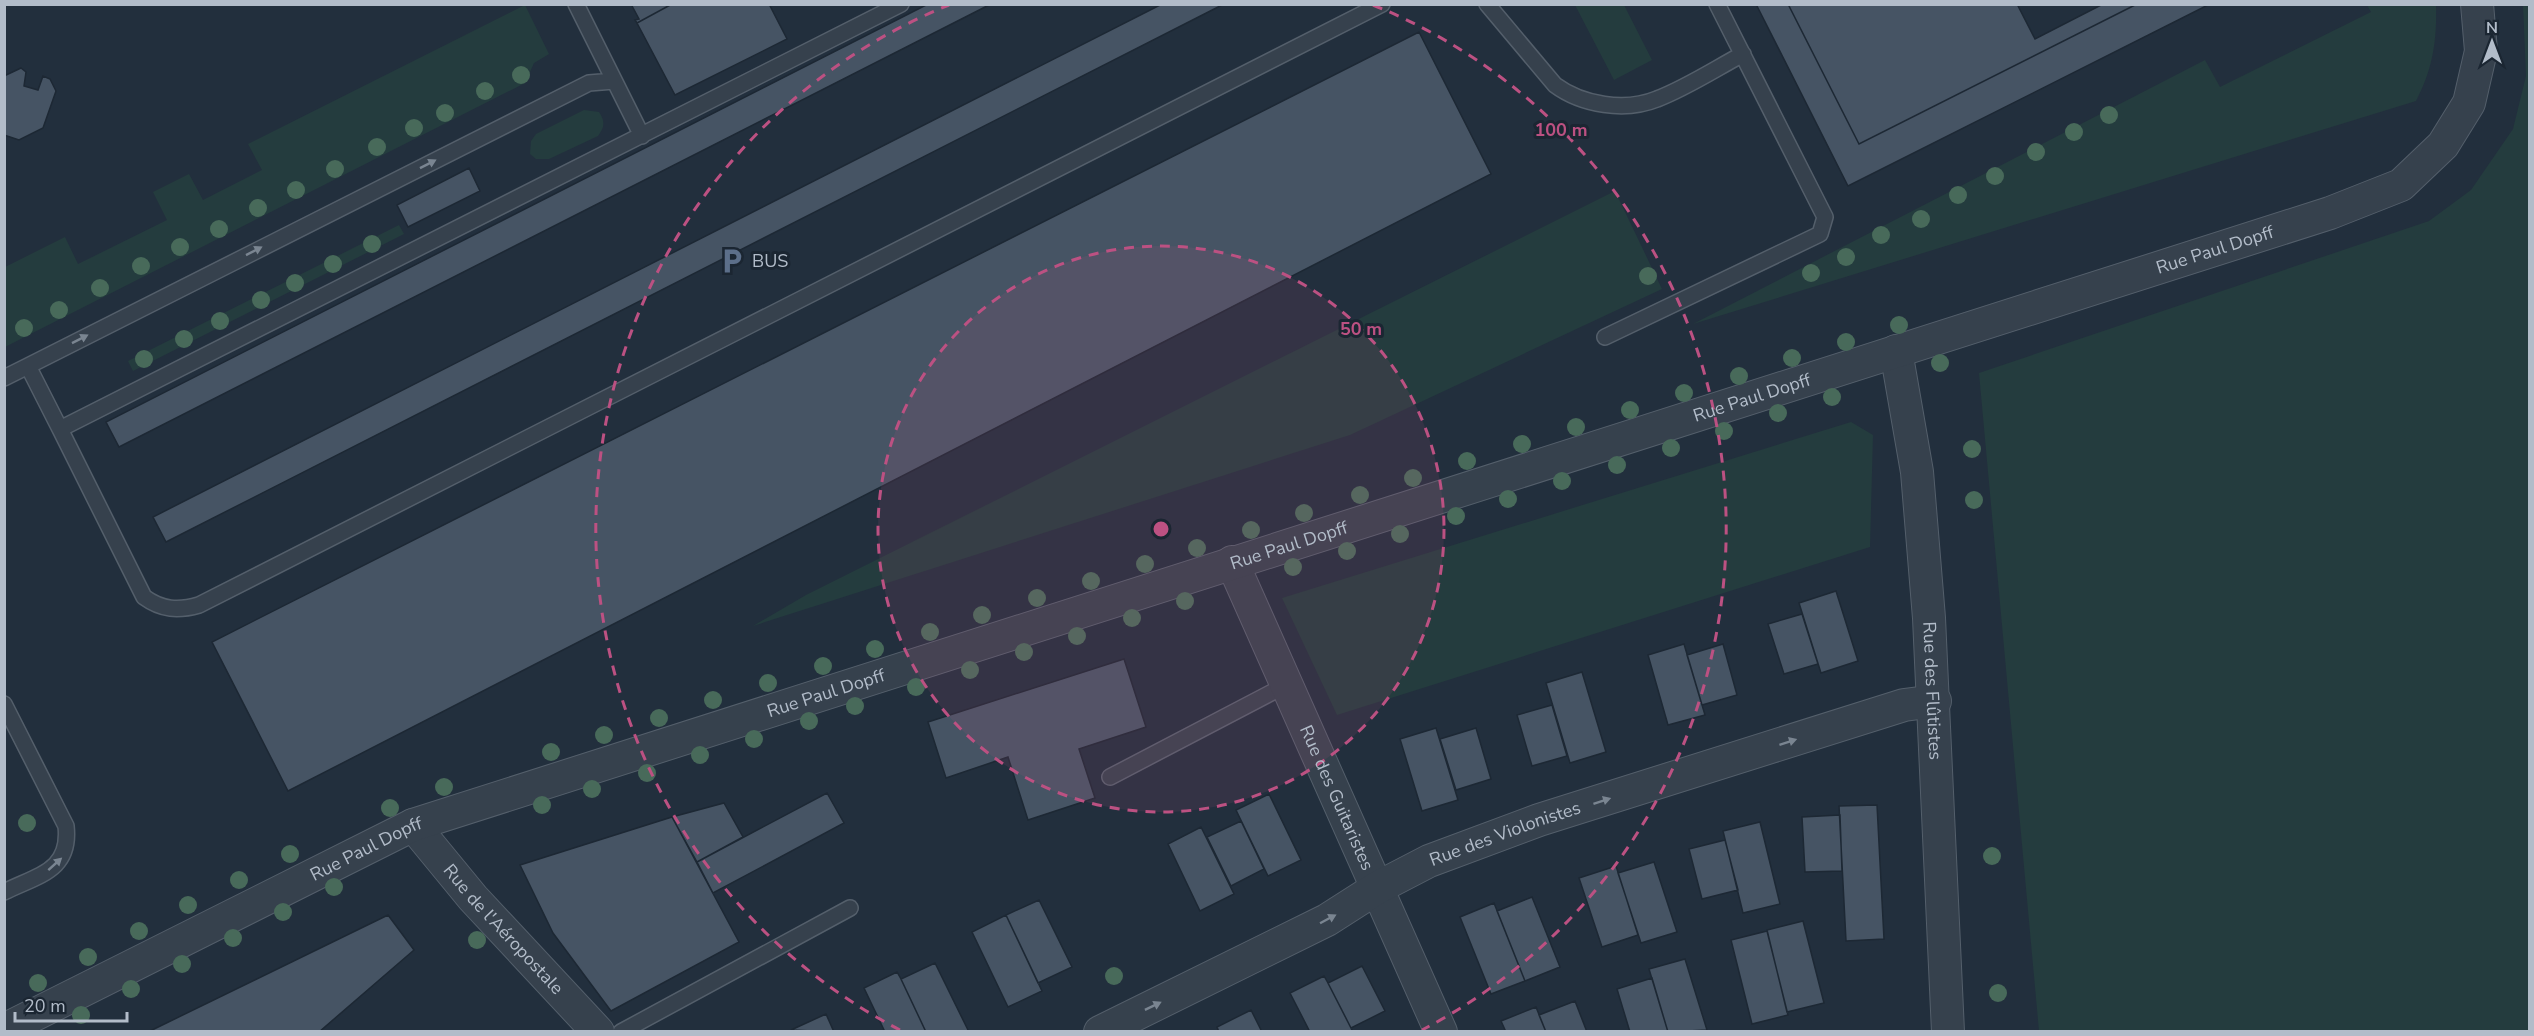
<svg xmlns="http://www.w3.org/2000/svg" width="2534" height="1036" viewBox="0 0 2534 1036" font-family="'Nunito Sans',sans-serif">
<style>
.green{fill:#243c3e}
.building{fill:#465464;stroke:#1d2834;stroke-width:1.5}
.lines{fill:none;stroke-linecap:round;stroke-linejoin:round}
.lane-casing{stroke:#545f6b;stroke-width:18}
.street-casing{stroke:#545f6b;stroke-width:34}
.lane{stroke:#36414d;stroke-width:15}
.street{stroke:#36414d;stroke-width:32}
.tree{fill:#486a5a}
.oneway{fill:#7a8591}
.ring{fill:none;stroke:#bc5182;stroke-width:3;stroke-dasharray:10 8}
.labels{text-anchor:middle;stroke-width:6;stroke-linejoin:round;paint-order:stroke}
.street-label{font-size:18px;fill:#b2bcc9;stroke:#1b2632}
.poi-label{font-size:18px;fill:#b2bcc9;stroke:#1b2632;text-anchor:start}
.centre{fill:#bc5182;stroke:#1b2632;stroke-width:3}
.ring-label{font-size:18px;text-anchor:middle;font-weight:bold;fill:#bc5182;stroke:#1b2632;stroke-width:6;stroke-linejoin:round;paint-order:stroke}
</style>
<rect width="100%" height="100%" fill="#222f3d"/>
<path class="green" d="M525 5 549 54 534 63 525 83 5 347V267L65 237 78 264 167 220 153 192 189 174 203 200 262 170 248 144Z
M1575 5H1624L1652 60 1614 80Z
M2367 5H2436C2437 40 2433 69 2416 101L1693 324 2205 60 2220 87 2371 12Z
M2523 5H2530L2529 1031H2039L1979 373 2429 221 2471 190 2513 129 2526 76Z
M584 110 599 112C605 121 605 127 598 136L549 159H536L530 154 531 141 536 134Z
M1615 191 1662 289 1350 435 753 626 806 595Z
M399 225 404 234 133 371 128 361Z
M1851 422 1873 435 1870 547 1337 715 1282 598Z"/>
<path class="building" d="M631 4H672L637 23 635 20 639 19Z
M672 4H769L787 39 675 95 637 23Z
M928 4H991L119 447 106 422Z
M1162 4H1224L166 542 153 517Z
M1756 4H1788L1859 144 2137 4H2210L1848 186Z
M1788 4H2017L2035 39 2103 4H2137L1859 144Z
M1419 32 1491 174 288 791 212 642Z
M21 68 26 72 24 86 38 90 43 76 50 79 56 91 43 128 19 140 4 135V76Z
M469 168 480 191 408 227 397 205Z
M1836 591 1858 661 1821 673 1799 603Z
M1802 614 1818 664 1784 674 1768 624Z
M1684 644 1705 715 1668 725 1648 655Z
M1723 644 1737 695 1702 705 1687 655Z
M1124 659 1146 727 1079 749 1095 798 1028 820 1008 757 946 778 928 722Z
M1582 672 1606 752 1570 763 1546 683Z
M1552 705 1567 756 1532 766 1517 715Z
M1436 728 1458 800 1422 811 1400 739Z
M1476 728 1491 779 1456 790 1440 739Z
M827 793 844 823 713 893 697 862Z
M1269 794 1301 860 1268 876 1236 810Z
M724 803 743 837 697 862 672 817Z
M1877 805 1884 939 1846 941 1839 806Z
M1840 815 1842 871 1805 872 1802 817Z
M672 817 739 942 611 1011 553 933 520 865Z
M1241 821 1264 869 1231 886 1207 837Z
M1760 822 1780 904 1743 913 1723 831Z
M1201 827 1234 894 1200 911 1168 844Z
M1725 840 1738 890 1702 899 1689 849Z
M1654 862 1677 932 1641 943 1618 873Z
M1616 866 1638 935 1602 947 1579 878Z
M1532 897 1560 967 1525 981 1497 911Z
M1039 900 1072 967 1038 983 1006 915Z
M1494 903 1525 981 1491 994 1460 917Z
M388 915 414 950 319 1032H148Z
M1006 915 1042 991 1008 1007 972 932Z
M1803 921 1824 1003 1787 1012 1767 930Z
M1767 931 1788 1015 1752 1024 1731 940Z
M1685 959 1707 1030 1668 1032 1649 969Z
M935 963 968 1030 965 1032H926L901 979Z
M1362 966 1385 1011 1351 1028 1328 983Z
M897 972 901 979 926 1032H885L864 988Z
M1324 976 1328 983 1353 1032H1310L1290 993Z
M1652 978 1668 1032H1630L1617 989Z
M1575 1001 1587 1032H1546L1539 1015Z
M1536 1007 1546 1032H1506L1501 1021Z
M1251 1010 1262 1032H1219L1217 1027Z
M826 1014 834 1032 791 1030Z"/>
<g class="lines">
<g class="lane-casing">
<path id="lane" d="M576 4 642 136
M1487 4 1555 85C1582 105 1625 112 1657 99 1686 88 1715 69 1743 54
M1605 337 1820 234 1825 217 1717 4
M28 366 589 83 614 81
M4 378 28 366 60 429 901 4
M60 429 144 597C162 610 178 611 199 605L1382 4
M4 704 66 826C71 871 38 875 4 892
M1110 777 1286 685
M621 1032 850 908"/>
</g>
<g class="street-casing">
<g id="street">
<path id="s1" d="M1896 351 1917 472 1929 618 1948 1032"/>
<path id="s2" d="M1232 562 1441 1032"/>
<path id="s3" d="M413 825 473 898 598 1032"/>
<path id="s4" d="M4 1030 413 825 2330 213 2401 185 2443 145 2469 103 2481 51 2477 4"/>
<path id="s5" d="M1100 1032 1327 920 1377 888 1429 861 1539 820 1904 705 1935 701"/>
</g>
</g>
<use href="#lane" class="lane"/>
<use href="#street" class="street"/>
</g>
<g class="tree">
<circle cx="521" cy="75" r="9"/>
<circle cx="485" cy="91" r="9"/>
<circle cx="445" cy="113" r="9"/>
<circle cx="2109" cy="115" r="9"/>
<circle cx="414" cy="128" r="9"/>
<circle cx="2074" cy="132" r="9"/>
<circle cx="377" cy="147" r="9"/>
<circle cx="2036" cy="152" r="9"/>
<circle cx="335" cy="169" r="9"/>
<circle cx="1995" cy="176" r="9"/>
<circle cx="296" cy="190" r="9"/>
<circle cx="1958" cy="195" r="9"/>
<circle cx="258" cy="208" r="9"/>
<circle cx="1921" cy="219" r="9"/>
<circle cx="219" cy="229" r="9"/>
<circle cx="1881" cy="235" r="9"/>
<circle cx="372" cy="244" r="9"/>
<circle cx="180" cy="247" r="9"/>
<circle cx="1846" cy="257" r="9"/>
<circle cx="333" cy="264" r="9"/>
<circle cx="141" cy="266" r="9"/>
<circle cx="1811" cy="273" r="9"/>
<circle cx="1648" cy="276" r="9"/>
<circle cx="295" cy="283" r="9"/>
<circle cx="100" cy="288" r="9"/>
<circle cx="261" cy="300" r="9"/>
<circle cx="59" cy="310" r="9"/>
<circle cx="220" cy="321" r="9"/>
<circle cx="1899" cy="325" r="9"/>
<circle cx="24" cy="328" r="9"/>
<circle cx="184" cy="339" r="9"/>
<circle cx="1846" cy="342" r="9"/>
<circle cx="1792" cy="358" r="9"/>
<circle cx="144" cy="359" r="9"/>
<circle cx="1940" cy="363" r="9"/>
<circle cx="1739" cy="376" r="9"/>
<circle cx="1684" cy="393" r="9"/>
<circle cx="1832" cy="397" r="9"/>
<circle cx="1630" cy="410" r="9"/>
<circle cx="1778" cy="413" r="9"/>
<circle cx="1576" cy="427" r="9"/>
<circle cx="1724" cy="431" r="9"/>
<circle cx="1522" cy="444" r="9"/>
<circle cx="1671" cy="448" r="9"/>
<circle cx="1972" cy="449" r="9"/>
<circle cx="1467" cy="461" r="9"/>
<circle cx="1617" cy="465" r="9"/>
<circle cx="1413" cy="478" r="9"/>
<circle cx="1562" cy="481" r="9"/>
<circle cx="1360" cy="495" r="9"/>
<circle cx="1508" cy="499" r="9"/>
<circle cx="1974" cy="500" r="9"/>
<circle cx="1304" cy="513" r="9"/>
<circle cx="1456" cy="516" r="9"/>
<circle cx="1251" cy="530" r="9"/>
<circle cx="1400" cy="534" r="9"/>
<circle cx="1197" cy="548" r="9"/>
<circle cx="1347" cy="551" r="9"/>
<circle cx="1145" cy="564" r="9"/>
<circle cx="1293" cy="567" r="9"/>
<circle cx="1091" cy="581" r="9"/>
<circle cx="1037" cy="598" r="9"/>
<circle cx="1185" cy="601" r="9"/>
<circle cx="982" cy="615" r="9"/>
<circle cx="1132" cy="618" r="9"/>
<circle cx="930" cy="632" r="9"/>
<circle cx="1077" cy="636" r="9"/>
<circle cx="875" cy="649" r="9"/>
<circle cx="1024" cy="652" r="9"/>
<circle cx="823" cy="666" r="9"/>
<circle cx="970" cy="670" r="9"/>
<circle cx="768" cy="683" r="9"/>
<circle cx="916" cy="687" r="9"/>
<circle cx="713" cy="700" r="9"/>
<circle cx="855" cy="706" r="9"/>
<circle cx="659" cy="718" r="9"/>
<circle cx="809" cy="721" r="9"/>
<circle cx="604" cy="735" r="9"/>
<circle cx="754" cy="739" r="9"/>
<circle cx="551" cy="752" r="9"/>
<circle cx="700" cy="755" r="9"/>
<circle cx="647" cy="773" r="9"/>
<circle cx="444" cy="787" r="9"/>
<circle cx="592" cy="789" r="9"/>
<circle cx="542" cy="805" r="9"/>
<circle cx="390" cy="808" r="9"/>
<circle cx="27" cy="823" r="9"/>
<circle cx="290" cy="854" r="9"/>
<circle cx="1992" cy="856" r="9"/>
<circle cx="239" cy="880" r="9"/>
<circle cx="334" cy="887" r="9"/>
<circle cx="188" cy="905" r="9"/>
<circle cx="283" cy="912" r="9"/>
<circle cx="139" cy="931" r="9"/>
<circle cx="233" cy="938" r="9"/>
<circle cx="477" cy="940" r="9"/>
<circle cx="88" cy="957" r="9"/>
<circle cx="182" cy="964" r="9"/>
<circle cx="1114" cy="976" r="9"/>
<circle cx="38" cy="983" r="9"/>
<circle cx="131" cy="989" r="9"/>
<circle cx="1998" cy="993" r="9"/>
<circle cx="81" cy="1015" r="9"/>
</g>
<defs><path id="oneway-solid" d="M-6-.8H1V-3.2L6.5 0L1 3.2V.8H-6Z" transform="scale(1.5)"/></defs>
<g class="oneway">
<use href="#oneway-solid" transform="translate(428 164) rotate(-27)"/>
<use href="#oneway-solid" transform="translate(254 251) rotate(-27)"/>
<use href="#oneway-solid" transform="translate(80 339) rotate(-27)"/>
<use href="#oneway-solid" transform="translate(1788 742) rotate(-18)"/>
<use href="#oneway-solid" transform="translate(1602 801) rotate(-18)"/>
<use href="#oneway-solid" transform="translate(55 864) rotate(-42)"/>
<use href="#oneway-solid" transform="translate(1328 919) rotate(-28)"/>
<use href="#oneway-solid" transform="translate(1153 1006) rotate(-26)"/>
</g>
<circle cx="1161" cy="529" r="283" fill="#bc5182" fill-opacity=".12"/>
<g class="ring">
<circle cx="1161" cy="529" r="283"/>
<path d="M900 1030A565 565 0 0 1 949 5M1373 5A565 565 0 0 1 1422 1030"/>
</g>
<defs>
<g id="parking-bare" transform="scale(2.07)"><path d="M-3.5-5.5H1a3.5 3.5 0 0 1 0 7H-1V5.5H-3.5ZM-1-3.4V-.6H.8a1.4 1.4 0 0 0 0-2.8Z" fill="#5c6f8a" stroke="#1b2632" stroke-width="2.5" paint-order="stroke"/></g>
</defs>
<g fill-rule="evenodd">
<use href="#parking-bare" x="732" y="261"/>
</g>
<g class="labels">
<g class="street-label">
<text dy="6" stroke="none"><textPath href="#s4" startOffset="2349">Rue Paul Dopff</textPath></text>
<text dy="6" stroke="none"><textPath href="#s4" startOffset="1863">Rue Paul Dopff</textPath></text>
<text dy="6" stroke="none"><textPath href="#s4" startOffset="1377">Rue Paul Dopff</textPath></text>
<text dy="6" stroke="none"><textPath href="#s1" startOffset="342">Rue des Flûtistes</textPath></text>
<text dy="6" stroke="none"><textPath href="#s4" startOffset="891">Rue Paul Dopff</textPath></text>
<text dy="6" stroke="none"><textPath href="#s2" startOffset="258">Rue des Guitaristes</textPath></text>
<text dy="6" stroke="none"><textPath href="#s5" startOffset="452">Rue des Violonistes</textPath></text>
<text dy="6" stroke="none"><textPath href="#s4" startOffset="405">Rue Paul Dopff</textPath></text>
<text dy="6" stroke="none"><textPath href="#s3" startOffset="138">Rue de l'Aéropostale</textPath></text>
</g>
<g class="poi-label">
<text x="752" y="267">BUS</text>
</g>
</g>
<circle cx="1161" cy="529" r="9" class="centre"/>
<g class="ring-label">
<text x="1561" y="136">100 m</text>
<text x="1361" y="335">50 m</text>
</g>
<rect width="2534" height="1036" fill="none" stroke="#b2bcc9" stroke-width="12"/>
<g transform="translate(2492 42)" stroke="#1b2632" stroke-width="4.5" paint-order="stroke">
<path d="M0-4.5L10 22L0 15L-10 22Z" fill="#b2bcc9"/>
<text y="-9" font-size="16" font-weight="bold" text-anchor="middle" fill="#b2bcc9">N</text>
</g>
<path d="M15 1012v9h112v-9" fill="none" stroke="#b2bcc9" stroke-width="3"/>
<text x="24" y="1012" font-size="18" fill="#b2bcc9" stroke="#1b2632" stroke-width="4.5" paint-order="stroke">20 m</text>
</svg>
